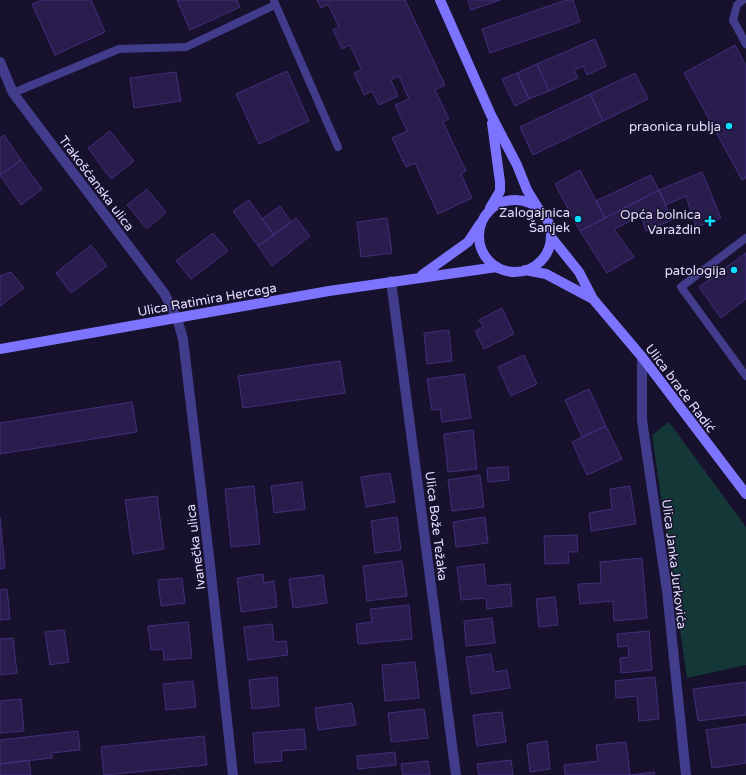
<svg xmlns="http://www.w3.org/2000/svg" width="746" height="775" viewBox="0 0 746 775" font-family="'Varela Round',sans-serif">
<style>
.green{fill:#143737}
.building{fill:#291d4e;stroke:#402f7a}
.lines{fill:none;stroke-linecap:round;stroke-linejoin:round}
.lane{stroke:#423c8c;stroke-width:8}
.street{stroke:#423c8c;stroke-width:10}
.secondary{stroke:#7c74ff;stroke-width:10}
.poi-dot{fill:#09deff;stroke:#17112d;stroke-width:1.5}
.labels{text-anchor:middle;stroke-width:3;stroke-linejoin:round;paint-order:stroke}
.poi-label{font-size:13px;fill:#e2ddff;stroke:#17112d;text-anchor:end}
.street-label{font-size:13px;fill:#e2ddff;stroke:#17112d}
</style>
<rect width="100%" height="100%" fill="#17112d"/>
<path class="green" d="M669 422 746 527V665L687 678 652 435Z"/>
<path class="building" d="M42 0H91L105 32 55 55 32 4Z
M177 0H237L240 7 190 30Z
M317 0H405L445 85 435 90 449 119 443 122 466 171 461 174 472 198 438 214 415 163 406 167 392 138 407 131 395 105 409 99 399 76 391 80 398 96 379 105 372 91 364 95 354 73 361 69 350 45 342 49 333 30 339 27 328 4 321 8Z
M468 0H500L471 10Z
M566 0H573L580 22 490 53 482 29Z
M595 39 606 66 587 75 583 66 574 70 578 78 549 91 537 64Z
M735 45 746 66V178L742 180 684 73Z
M537 64 549 91 529 99 517 73Z
M287 71 309 121 259 144 236 94Z
M176 72 181 101 134 108 130 78Z
M517 73 529 99 515 106 502 79Z
M635 73 648 99 603 121 590 94Z
M590 94 603 121 533 155 520 127Z
M110 131 134 161 111 179 88 148Z
M4 135 21 160 0 175V138Z
M21 160 42 189 21 205 0 175Z
M580 170 605 218 580 231 555 184Z
M702 172 721 218 696 227 686 196 666 205 659 190Z
M651 175 659 190 605 218 596 201Z
M147 189 166 212 147 229 127 205Z
M659 190 672 220 646 231 641 216 614 229 634 257 607 273 580 231Z
M249 200 274 235 258 246 233 211Z
M280 206 291 222 274 235 262 219Z
M296 218 310 236 272 266 258 246Z
M387 218 392 253 361 257 357 222Z
M213 233 228 251 191 279 176 261Z
M91 245 107 266 71 293 56 273Z
M746 253V299L721 318 699 287Z
M11 272 24 288 0 306V276Z
M502 308 514 334 484 349 475 331 483 327 479 320Z
M449 330 452 361 427 364 424 333Z
M524 355 537 384 511 396 498 367Z
M340 361 345 393 243 408 238 376Z
M464 374 471 418 442 422 440 409 432 410 427 379Z
M589 389 606 426 582 437 565 400Z
M132 402 137 432 0 454V423Z
M606 426 622 459 587 475 572 442Z
M473 430 477 469 448 472 444 434Z
M508 467 509 480 488 482 487 468Z
M390 473 395 502 366 507 361 477Z
M480 475 484 507 452 511 448 480Z
M302 482 305 509 274 513 271 486Z
M254 486 260 544 231 547 225 489Z
M630 486 636 524 591 531 589 513 612 509 610 489Z
M157 496 164 549 133 554 125 500Z
M0 517 5 568 0 569Z
M397 517 401 550 375 553 371 521Z
M485 517 488 543 456 547 453 522Z
M577 535 578 552H568L569 563 545 564 544 536Z
M642 558 647 618 614 621 613 601 580 604 578 584 601 583 600 562Z
M402 561 407 596 367 601 363 566Z
M484 564 486 586 510 584 512 606 487 609 486 598 461 600 457 567Z
M263 574 264 583 274 581 277 607 241 612 237 578Z
M323 575 327 603 293 608 289 579Z
M182 578 185 603 161 606 158 580Z
M7 589 10 619 0 620V590Z
M555 597 558 625 539 627 536 599Z
M409 605 412 639 358 644 356 624 372 622 370 609Z
M492 618 495 643 466 646 464 621Z
M188 622 192 658 164 660 163 649 151 650 148 626Z
M272 624 274 642 286 641 288 655 248 660 244 627Z
M64 630 69 662 50 665 45 632Z
M649 631 652 670 621 673 620 658 629 657 628 646 618 647 617 634Z
M13 638 17 673 0 675V639Z
M491 654 494 672 507 670 510 688 471 694 466 657Z
M415 662 419 698 385 701 382 665Z
M277 677 279 706 252 709 249 680Z
M655 677 659 719 639 721 637 696 616 698 615 681Z
M193 681 196 707 166 710 163 684Z
M746 682V715L698 721 693 689Z
M21 699 24 731 0 733V701Z
M352 703 356 725 318 730 315 708Z
M424 709 428 738 391 742 388 713Z
M502 712 506 742 477 746 473 715Z
M746 724V763L712 768 706 730Z
M304 729 306 749 281 751 282 761 255 763 253 733Z
M78 731 80 750 51 753 52 758 0 764V740Z
M204 736 207 765 104 775 101 747Z
M547 741 550 769 530 772 527 744Z
M626 742 630 775H565L564 765 598 761 596 745Z
M395 752 396 765 358 769 357 756Z
M29 760 31 775H0V764Z
M511 760 513 775H479L477 764Z
M428 761 430 775H403L401 764Z
M654 772 655 775H628H630Z"/>
<g class="lines">
<path class="lane" d="M743 0 737 5 733 20 746 44
M274 1 338 147
M13 93 119 49 186 47 275 5
M746 238 681 287 746 376"/>
<path class="street" d="M0 62 13 93 164 293 177 318 183 339 209 556 233 775
M391 281 456 775
M642 357V420L667 591 686 775"/>
<path class="secondary" d="M440 0 491 115 517 165 527 190 538 208
M479 236a36 36 0 1 1 72 0a36 36 0 1 1-72 0Z
M490 208 500 191V182L492 123
M551 237 579 272 593 299 642 357 746 494
M525 270 546 274 593 299
M422 275 468 242 480 224
M0 349 329 291 497 267"/>
</g>
<g class="poi-dot">
<circle cx="729" cy="126" r="4"/>
<circle cx="578" cy="219" r="4"/>
<path d="M708 215h4v4h4v4h-4v4h-4v-4h-4v-4h4z"/>
<circle cx="734" cy="270" r="4"/>
</g>
<g class="labels">
<g class="poi-label">
<text x="721" y="131">praonica rublja</text>
<text x="570" y="217">Zalogajnica<tspan x="570" dy="15">Šanjek</tspan></text>
<text x="701" y="219">Opća bolnica<tspan x="701" dy="15">Varaždin</tspan></text>
<text x="726" y="275">patologija</text>
</g>
<g class="street-label">
<text transform="translate(97 183) rotate(53)" y="5">Trakošćanska ulica</text>
<text transform="translate(207 299) rotate(-10)" y="5">Ulica Ratimira Hercega</text>
<text transform="translate(681 388) rotate(53)" y="5">Ulica braće Radić</text>
<text transform="translate(437 526) rotate(83)" y="5">Ulica Bože Težaka</text>
<text transform="translate(195 547) rotate(-97)" y="5">Ivanečka ulica</text>
<text transform="translate(675 564) rotate(83)" y="5">Ulica Janka Jurkovića</text>
</g>
</g>
</svg>
